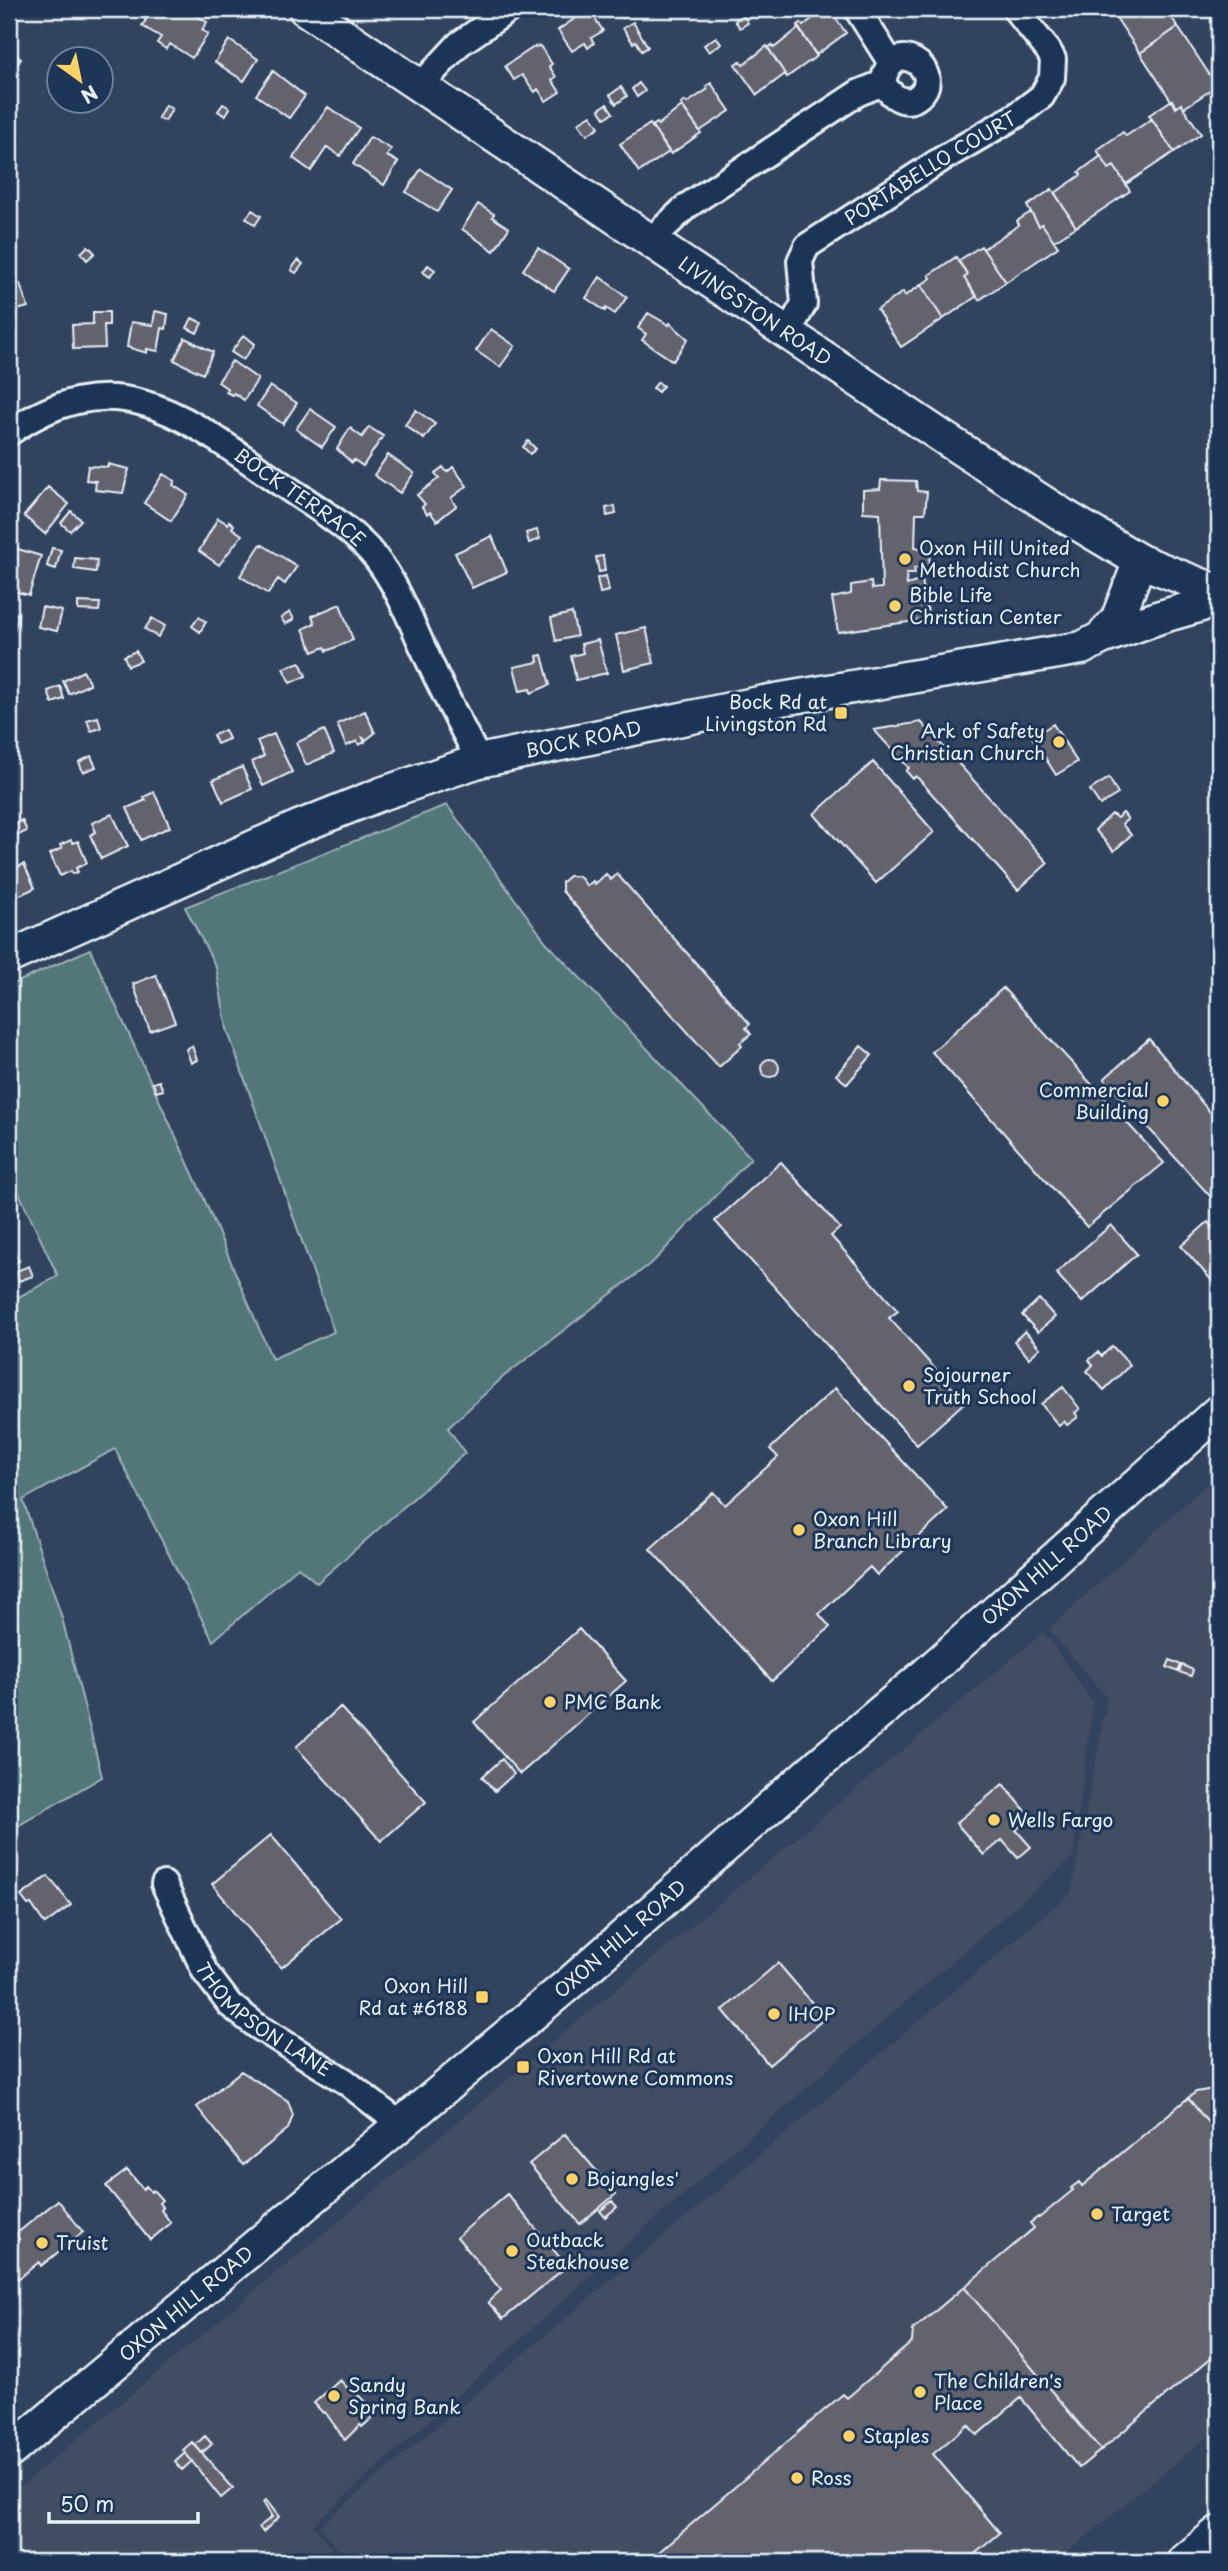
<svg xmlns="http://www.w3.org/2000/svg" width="1228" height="2571" viewBox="0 0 1228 2571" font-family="'Playpen Sans',sans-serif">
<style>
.built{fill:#414d63}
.green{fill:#527678;stroke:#9db4b8;stroke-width:2}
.building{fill:#64636e;stroke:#e8f1f8;stroke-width:2}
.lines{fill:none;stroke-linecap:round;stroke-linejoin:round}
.minor-casing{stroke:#e8f1f8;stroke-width:30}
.major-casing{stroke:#e8f1f8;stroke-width:37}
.highway-casing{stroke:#e8f1f8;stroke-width:42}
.minor{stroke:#1d3557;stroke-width:24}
.major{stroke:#1d3557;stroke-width:32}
.highway{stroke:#1d3557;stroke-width:37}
.poi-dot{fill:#ffd166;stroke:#1d3557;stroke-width:2.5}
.labels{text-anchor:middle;stroke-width:6;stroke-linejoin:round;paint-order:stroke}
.street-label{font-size:19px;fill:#e8f1f8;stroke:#1d3557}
.poi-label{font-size:19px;fill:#e8f1f8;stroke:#1d3557;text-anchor:start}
</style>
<rect width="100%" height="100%" fill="#32435e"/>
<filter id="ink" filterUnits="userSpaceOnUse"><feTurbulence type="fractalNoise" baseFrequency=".0143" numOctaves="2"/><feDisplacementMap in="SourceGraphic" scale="14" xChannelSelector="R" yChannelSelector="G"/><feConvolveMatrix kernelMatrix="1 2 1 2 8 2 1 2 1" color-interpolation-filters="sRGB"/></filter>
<g filter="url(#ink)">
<path class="built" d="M1219 1473V2427L1055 2562H348L319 2526 1071 1893 1107 1699 1049 1629Z
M1044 1632 1093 1703 1073 1857 631 2240 313 2525 342 2562H9V2496Z"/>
<path class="green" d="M447 805 546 942 751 1158 655 1260 503 1377 448 1428 465 1453 317 1583 298 1567 213 1641 115 1449 23 1500 62 1618 102 1777 9 1831V1302L58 1276 9 1172V986L90 949 202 1194 272 1359 334 1332 227 1029 216 967 185 907Z"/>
<path class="building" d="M146 9H186L207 22 202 30 208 34 192 58 170 44 166 49 157 43 161 37 142 26 146 20 141 16Z
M445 9H456L457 11 449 16Z
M589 9 603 31 591 38 594 43 588 48 585 43 572 51 558 30Z
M617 9H636L623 18Z
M829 9 846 33 816 55 797 26 801 23 803 26 824 9Z
M904 9H925L914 16 911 11 907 14Z
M1110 9H1166L1178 27 1140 53Z
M743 15 748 23 740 28 735 21Z
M633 22 648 47 642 51 636 41 633 43 623 28Z
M1178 27 1217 86 1184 108 1181 104 1176 108 1140 53Z
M799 28 817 56 787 77 768 48 772 45 774 48Z
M716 37 721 44 709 52 704 45Z
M229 40 258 59 244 81 215 62Z
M540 46 552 64 549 66 556 77 552 80 560 92 546 101 538 89 535 92 522 75 514 80 505 66 534 47Z
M767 46 785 74 757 95 735 64 740 61 743 65Z
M9 50 21 59 9 76Z
M273 71 305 96 289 118 256 95Z
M639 83 645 91 637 97 632 89Z
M711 83 730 111 700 131 681 104 685 101 687 103 708 89 706 86Z
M621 87 627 96 616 104 610 95Z
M1172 100 1176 108 1181 104 1201 134 1174 152 1149 115Z
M223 104 230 108 225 116 218 111Z
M607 104 613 113 605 118 599 109Z
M165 105 172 109 165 121 158 118Z
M682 106 701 133 671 154 652 126 657 123 658 125Z
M328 107 359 128 340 156 327 147 311 171 293 158Z
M591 115 599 127 587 135 578 123Z
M1152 119 1174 152 1126 184 1114 166 1109 169 1097 150 1123 132 1126 136Z
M650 124 669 152 639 172 620 144Z
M370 137 391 149 387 156 398 162 384 185 353 164Z
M1101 156 1109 169 1114 166 1130 191 1076 227 1055 193 1081 175 1079 172Z
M421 169 452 190 437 212 406 192Z
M1052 189 1076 227 1054 241 1042 224 1039 226 1027 206Z
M478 204 494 214 492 217 509 228 494 251 462 229Z
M252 210 261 216 255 225 246 218Z
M1031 212 1039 226 1042 224 1058 247 1006 282 983 249 1019 225 1017 221Z
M88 246 95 253 87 260 81 253Z
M981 246 1006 282 979 300 964 278 968 275 958 261Z
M538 248 569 269 554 291 523 270Z
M956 257 968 275 964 278 977 296 943 319 921 285 931 278 929 275Z
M298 260 303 264 296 273 291 270Z
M428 265 435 270 430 277 423 272Z
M600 277 627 297 615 314 606 308 605 311 586 298Z
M20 284 28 307 17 310 18 315 9 317V287Z
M921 285 943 319 901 347 877 310 903 292 905 296Z
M155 311 168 314 166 329 162 328 158 351 147 349V353L127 347 131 322 153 325Z
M93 312H109V325H104L105 348 73 349 72 325 93 324Z
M648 313 669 325 670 323 688 339 673 361 642 340 646 334 638 328Z
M192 318 202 323 197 333 187 328Z
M491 329 515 346 500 367 476 351Z
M244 335 255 344 243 360 231 352Z
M185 338 213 352 203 374 174 360Z
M232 361 258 379 244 400 234 393 232 395 226 392 228 389 218 382Z
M658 382 663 386 658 392 653 388Z
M270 386 297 403 283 424 257 406Z
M310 409 336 427 322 447 296 429Z
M416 410 435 424 424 439 405 425Z
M369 427 383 436 363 466 354 460 352 463 337 449 350 428 362 437Z
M528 441 536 449 530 454 523 447Z
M388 455 414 473 400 493 374 475Z
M108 464 129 469 123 493 95 490 96 481 86 480 88 466 108 467Z
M443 467 447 472 453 467 467 486 451 498 456 506 437 521 430 512 427 514 422 507 425 504 417 495 439 478 435 473Z
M163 474 175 481 173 485 188 495 171 521 144 503Z
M881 480 916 481 917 491 927 492 925 513H916L915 547 929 550 930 567 914 568 915 574H906L907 585 922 580 929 619 838 632 832 598 851 594V585L871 582 872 589 882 588 880 513 863 512V490L880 489Z
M48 487 69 504 45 534 24 516Z
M615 506 616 514 607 516 606 508Z
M71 511 81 520 70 531 61 523Z
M218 518 228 524 229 521 234 525 232 528 242 535 219 565 199 551Z
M537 530 540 539 529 543 526 533Z
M492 536 507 572 472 588 455 553Z
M261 544 297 566 285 584 278 579 268 594 240 576Z
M11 547 41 556 29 595 9 590Z
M52 548 61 550 56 569 47 566Z
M603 556 605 571 599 572 596 557Z
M75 558 97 560 96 572 74 569Z
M606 576 609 591 600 593 597 578Z
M78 602 100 603 99 611 78 610Z
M340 604 353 640 327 651 325 647 313 652 303 629 315 623 312 616Z
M42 607 62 611 57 631 38 627Z
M9 612 18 614 10 650 9 649Z
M290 612 294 619 285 624 281 618Z
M572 613 577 636 556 641 551 618Z
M199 617 206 622 200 632 192 626Z
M152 618 165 626 158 637 145 629Z
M646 628 654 663 624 670 616 635Z
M598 640 607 673 576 680 571 656 583 653 581 644Z
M136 651 141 661 128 666 124 656Z
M542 655 550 685 531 693 530 689 520 691 514 667 538 662 537 656Z
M300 662 306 676 290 683 283 668Z
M83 671 90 684 69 694 63 681Z
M60 686 64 699 52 703 48 691Z
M365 711 375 733 366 740 363 738 365 742 359 745 357 741 346 746 337 724Z
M98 717 101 728 91 731 87 720Z
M921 722 1048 863 1018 890 916 776 913 779 906 771 909 768 874 730Z
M1053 724 1077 762 1056 775 1032 737Z
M225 730 229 739 217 744 213 735Z
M324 730 334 753 306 765 296 743Z
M274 734 292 772 263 786 252 762 264 756 257 741Z
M91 756 96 767 83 772 79 762Z
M873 762 934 832 876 883 814 814Z
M242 767 252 789 223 802 213 780Z
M1109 778 1118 794 1100 805 1090 790Z
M154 792 170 827 141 840 127 808 146 800 144 797Z
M1123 813 1128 819 1122 824 1131 835 1114 851 1095 830 1112 814 1117 818Z
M112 814 128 846 101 859 90 835 96 832 92 823Z
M22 820 27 831 14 837 9 827Z
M71 840 73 843 78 841 87 863 76 868 78 872 72 874 71 871 60 876 50 854 62 848 60 845Z
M24 864 35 888 9 900V871Z
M606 874 611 880 617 874 750 1024 746 1028 751 1034 740 1043 742 1046 719 1067 562 891V882L569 876H579L587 886 593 881 595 884Z
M156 975 175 1022 150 1031 133 984Z
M1003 988 1164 1163 1087 1227 932 1052Z
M1149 1039 1219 1123V1206L1104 1079Z
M192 1046 197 1060 191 1063 186 1049Z
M861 1046 872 1055 847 1084 836 1075Z
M761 1068a9 9 0 1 1 18 0a9 9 0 1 1-18 0Z
M159 1081 163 1090 156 1092 153 1083Z
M781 1162 840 1228 831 1236 898 1311 889 1318 965 1402 917 1445 715 1221Z
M1208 1222 1219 1235V1280L1215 1284 1181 1246Z
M1111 1225 1137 1254 1082 1302 1056 1273Z
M11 1244 19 1261 9 1266V1245Z
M29 1266 33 1276 19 1281 16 1271Z
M1039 1299 1055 1317 1038 1332 1022 1315Z
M1025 1331 1040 1348 1029 1358 1014 1341Z
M1112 1346 1130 1365 1104 1390 1087 1371 1093 1365 1089 1360 1098 1352 1102 1356Z
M1063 1387 1080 1409 1075 1413 1078 1417 1067 1425 1064 1421 1059 1426 1041 1404Z
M835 1388 948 1510 877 1575 870 1567 819 1614 830 1627 772 1681 650 1549 713 1492 725 1505 778 1457 770 1449Z
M579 1629 626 1681 520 1774 474 1722Z
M1170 1660 1181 1665 1178 1672 1167 1667Z
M1182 1665 1193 1670 1191 1676 1179 1672Z
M340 1707 426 1802 381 1841 296 1747Z
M502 1759 514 1774 495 1791 482 1777Z
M1003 1784 1031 1817 1016 1830 1031 1847 1018 1858 1002 1840 984 1855 956 1823Z
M271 1835 341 1919 281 1968 212 1884Z
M48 1876 71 1905 45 1924 31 1904 28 1905 21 1896Z
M778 1963 825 2018 769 2065 723 2010Z
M241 2071 288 2101 293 2115 288 2129 243 2165 197 2107Z
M1219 2088V2136L1188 2098 1196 2092Z
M1188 2098 1219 2136V2351L1101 2450 964 2287 1034 2228 1030 2223 1038 2217 1039 2218 1073 2190 1071 2188 1079 2182 1082 2186Z
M565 2134 616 2194 580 2224 529 2164Z
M127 2170 143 2189 146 2186 151 2192 153 2190 162 2200 159 2203 163 2208 161 2210 171 2223 150 2240 106 2186Z
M507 2194 567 2266 503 2319 488 2302 501 2290 457 2237Z
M58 2200 83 2232 41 2266 39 2262 18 2279 9 2267V2247L19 2239 16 2234Z
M612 2201 617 2207 605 2217 600 2211Z
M964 2287 1101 2450 1079 2468 1021 2398 977 2435 968 2425 933 2454 1000 2533 965 2562H667L659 2552 843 2394 847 2398 912 2342 913 2330Z
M340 2380 352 2393 354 2391 365 2402 361 2405 372 2418 362 2427 360 2425 345 2440 325 2412 323 2413 314 2403Z
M205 2436 212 2444 202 2453 195 2445Z
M192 2442 233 2488 221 2498 183 2450Z
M185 2453 192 2461 182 2470 175 2462Z
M266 2500 279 2517 263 2532 259 2527 272 2517 263 2502Z
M659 2552 667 2562H647Z"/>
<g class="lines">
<g class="minor-casing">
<g id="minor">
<path d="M857 9 891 63"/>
<path d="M420 86 459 44 510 9"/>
<path d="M651 240 687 206 858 93 883 83C891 32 947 71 919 96 905 108 890 95 883 83"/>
<path id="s1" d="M788 332 804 304 800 261 807 246 942 159 1017 115 1042 96 1052 78 1053 59 1048 50 1015 9"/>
<path id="s2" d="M9 433C117 357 187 418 280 483 312 505 351 527 376 558 398 586 410 620 425 652 441 689 461 725 479 761"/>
<path id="s3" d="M164 1884 205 1972 230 2005 257 2026 345 2081 401 2125"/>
</g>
</g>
<g class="major-casing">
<g id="major">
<path id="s4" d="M305 9 947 440 1063 515 1140 561 1219 592"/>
<path d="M1101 638 1160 617 1219 600"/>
<path id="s5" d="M9 957 296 828 381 794 479 761 764 702 1082 648 1101 638 1117 620 1140 561"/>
<path id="s6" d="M9 2452 571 1982 818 1765 926 1674 1219 1411"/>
</g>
</g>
<g class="highway-casing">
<path id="highway" d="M1187 2562 1219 2535"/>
</g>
<use href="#minor" class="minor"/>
<use href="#major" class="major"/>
<use href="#highway" class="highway"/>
</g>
</g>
<g class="poi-dot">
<circle cx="905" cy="559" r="7"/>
<circle cx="895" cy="606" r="7"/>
<rect x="834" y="706" width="14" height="14" rx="3.5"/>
<circle cx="1059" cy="742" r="7"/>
<circle cx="1163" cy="1101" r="7"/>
<circle cx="909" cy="1386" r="7"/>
<circle cx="799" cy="1530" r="7"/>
<circle cx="550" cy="1702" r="7"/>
<circle cx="994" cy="1820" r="7"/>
<rect x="475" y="1990" width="14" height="14" rx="3.5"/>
<circle cx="774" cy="2014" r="7"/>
<rect x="516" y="2060" width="14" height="14" rx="3.5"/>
<circle cx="572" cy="2179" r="7"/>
<circle cx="1097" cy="2214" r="7"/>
<circle cx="42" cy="2243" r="7"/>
<circle cx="512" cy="2251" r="7"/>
<circle cx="920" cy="2392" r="7"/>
<circle cx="334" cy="2396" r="7"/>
<circle cx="849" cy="2436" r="7"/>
<circle cx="797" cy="2478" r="7"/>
</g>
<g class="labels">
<g class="street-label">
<text dy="7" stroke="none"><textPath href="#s1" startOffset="238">PORTABELLO COURT</textPath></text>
<text dy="7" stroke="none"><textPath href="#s4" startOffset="542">LIVINGSTON ROAD</textPath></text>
<text dy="7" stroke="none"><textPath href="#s2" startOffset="326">BOCK TERRACE</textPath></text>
<text dy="7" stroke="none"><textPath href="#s5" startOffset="616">BOCK ROAD</textPath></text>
<text dy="7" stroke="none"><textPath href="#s6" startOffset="1365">OXON HILL ROAD</textPath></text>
<text dy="7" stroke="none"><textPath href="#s6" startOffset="798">OXON HILL ROAD</textPath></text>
<text dy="7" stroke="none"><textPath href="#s3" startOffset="173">THOMPSON LANE</textPath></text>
<text dy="7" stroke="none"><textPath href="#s6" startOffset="231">OXON HILL ROAD</textPath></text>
</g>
<g class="poi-label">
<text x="919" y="555">Oxon Hill United<tspan x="919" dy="22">Methodist Church</tspan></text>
<text x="909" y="602">Bible Life<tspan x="909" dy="22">Christian Center</tspan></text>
<text x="827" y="709" text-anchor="end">Bock Rd at<tspan x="827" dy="22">Livingston Rd</tspan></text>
<text x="1045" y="738" text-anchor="end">Ark of Safety<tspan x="1045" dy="22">Christian Church</tspan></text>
<text x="1149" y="1097" text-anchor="end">Commercial<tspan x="1149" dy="22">Building</tspan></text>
<text x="923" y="1382">Sojourner<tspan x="923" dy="22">Truth School</tspan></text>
<text x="813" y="1526">Oxon Hill<tspan x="813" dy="22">Branch Library</tspan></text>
<text x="564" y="1709">PMC Bank</text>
<text x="1008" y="1827">Wells Fargo</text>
<text x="468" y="1993" text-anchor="end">Oxon Hill<tspan x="468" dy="22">Rd at #6188</tspan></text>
<text x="788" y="2021">IHOP</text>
<text x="537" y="2063">Oxon Hill Rd at<tspan x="537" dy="22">Rivertowne Commons</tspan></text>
<text x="586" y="2186">Bojangles'</text>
<text x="1111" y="2221">Target</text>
<text x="526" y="2247">Outback<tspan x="526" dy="22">Steakhouse</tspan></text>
<text x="56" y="2250">Truist</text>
<text x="934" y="2388">The Children's<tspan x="934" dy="22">Place</tspan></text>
<text x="348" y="2392">Sandy<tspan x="348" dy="22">Spring Bank</tspan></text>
<text x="863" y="2443">Staples</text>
<text x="811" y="2485">Ross</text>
</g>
</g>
<rect width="1228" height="2571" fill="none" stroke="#1d3557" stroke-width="35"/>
<rect x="18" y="18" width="1193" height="2536" fill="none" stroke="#e8f1f8" stroke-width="2.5" filter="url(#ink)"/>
<g transform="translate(80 80) rotate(147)"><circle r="33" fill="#1d3557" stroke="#6e8097" stroke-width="2"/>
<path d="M0-5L12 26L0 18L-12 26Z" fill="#ffd166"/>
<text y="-10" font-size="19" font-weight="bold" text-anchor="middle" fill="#e8f1f8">N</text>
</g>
<path d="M49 2512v10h149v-10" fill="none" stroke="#e8f1f8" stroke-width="3.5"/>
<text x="60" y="2512" font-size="21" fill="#e8f1f8" stroke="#1d3557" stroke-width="5" paint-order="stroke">50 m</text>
</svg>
